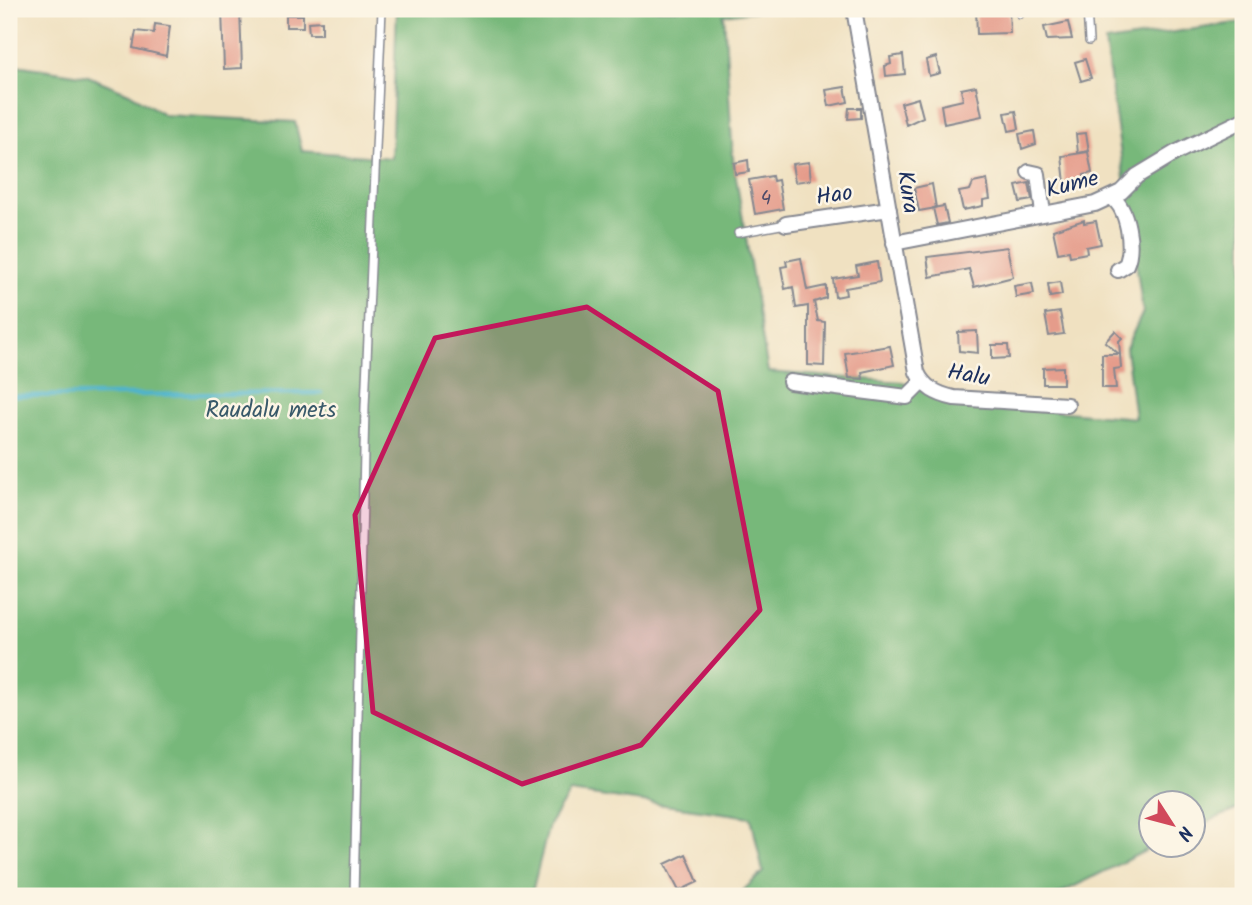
<svg xmlns="http://www.w3.org/2000/svg" width="1252" height="905" viewBox="0 0 1252 905" font-family="Kalam,sans-serif">
<style>
.forest{fill:#77b87a;stroke:#49746c;stroke-width:2}
.lines{fill:none;stroke-linecap:round;stroke-linejoin:round}
.stream{stroke:#4eb4cd;stroke-width:4.5}
.building{fill:#e59c8b}
.service-casing{stroke:#868890;stroke-width:10}
.minor-casing{stroke:#868890;stroke-width:18}
.service{stroke:#fff;stroke-width:7}
.minor{stroke:#fff;stroke-width:14}
.marked{fill:#c2185b;fill-opacity:0.2;stroke:#c2185b;stroke-width:5;stroke-linejoin:round}
.labels{text-anchor:middle;stroke-width:5;stroke-linejoin:round;paint-order:stroke}
.number-label{font-size:19px;fill:#4e4a69}
.street-label{font-size:23px;fill:#1b2f5e;stroke:#fcf5e5}
.park-label{font-size:23px;fill:#39596a;stroke:#fcf5e5}
</style>
<rect width="100%" height="100%" fill="#fcf5e5"/>
<filter id="ink" filterUnits="userSpaceOnUse"><feTurbulence type="fractalNoise" baseFrequency=".0143" numOctaves="2"/><feDisplacementMap in="SourceGraphic" scale="14" xChannelSelector="R" yChannelSelector="G"/><feConvolveMatrix kernelMatrix="1 2 1 2 8 2 1 2 1" color-interpolation-filters="sRGB"/></filter>
<filter id="wash" filterUnits="userSpaceOnUse"><feTurbulence type="fractalNoise" baseFrequency=".00686" numOctaves="4" result="noise"/><feDisplacementMap in="SourceGraphic" scale="28" xChannelSelector="R" yChannelSelector="G"/><feGaussianBlur stdDeviation="1.57" result="paint"/><feColorMatrix in="noise" values="0 0 0 0 0 0 0 0 0 0 0 0 0 0 0 0 0 1.4 0 .05"/><feComposite in="paint" operator="in"/></filter>
<g filter="url(#wash)">
<rect width="100%" height="100%" fill="#f0e1c1"/>
<path class="forest" d="M397 9H770L724 15 733 159 768 372 902 382C975 408 1058 411 1135 418L1126 348 1143 312 1105 42 1243 22V807L1193 828 1192 804H1150V846H1155L1055 896H737L763 872 751 817 570 792 549 825 531 896H9V64L88 76 129 93 165 115 295 122 302 151 391 158Z"/>
<g class="lines">
<path class="stream" d="M9 396 321 393"/>
</g>
<g id="blocks">
<path class="building" d="M222 9H240L242 68 224 69Z
M976 9H1009L1010 33 977 34Z
M286 15H303V27H286Z
M322 21V34H309L308 22Z
M1068 22 1072 39 1047 40 1044 27Z
M155 24 170 26 166 56 133 48 136 31 154 33Z
M903 55 905 74 886 76 885 66 891 64 890 57Z
M936 57 940 73 929 76 926 60Z
M1085 59 1091 78 1081 81 1075 62Z
M976 86 982 116 944 124 941 105 963 100 961 89Z
M845 87 848 102 829 106 826 90Z
M918 98 923 117 906 125 901 103Z
M849 108H861V118L848 119Z
M1016 111 1019 129 1009 131 1005 113Z
M1034 131 1036 144 1022 149 1019 134Z
M1086 133 1089 151 1078 153 1076 134Z
M1088 152 1092 173 1084 175 1085 180 1065 183 1062 156Z
M748 160 749 172 735 174 734 163Z
M809 162 811 180 795 182 792 164Z
M772 176 773 181 778 180 783 209 755 214 749 180Z
M987 180 990 199 983 200V206L963 210 959 192 970 190 973 183Z
M1029 183 1032 200 1020 202 1016 186Z
M932 184 936 208 919 211 914 188Z
M944 206 948 223 937 225 933 208Z
M1084 220V223L1096 221 1101 244 1086 247 1087 253 1070 256 1069 251 1058 253 1053 230Z
M1007 247 1013 277 974 287 969 269 930 277 927 257Z
M801 258 807 290 826 286V298L814 302 818 321 825 322 824 366 808 365V306L796 308 793 287 785 289 781 267 787 266 786 261Z
M877 262 880 282 845 288 846 295 835 297 833 279 858 275 856 266Z
M1060 282 1062 295 1050 297 1048 284Z
M1032 283 1034 294 1016 297 1014 286Z
M1060 312 1064 334 1049 336 1045 314Z
M977 331 978 353 959 351 958 332Z
M1115 331 1122 338 1119 341 1121 368 1114 369 1116 388H1102V354H1119L1105 342Z
M992 345H1008L1009 358 992 359Z
M890 346 894 365 862 372 863 379 849 378 845 353Z
M1063 367V384H1043V368Z
M686 854 698 882 679 891 665 864Z"/>
</g>
</g>
<g filter="url(#ink)">
<use href="#blocks" fill-opacity="0" stroke="#868890" stroke-width="2"/>
<g class="lines">
<g class="service-casing">
<path id="service" d="M1020 9V14
M1087 9 1089 41
M738 233 786 224
M354 896 365 407 382 9"/>
</g>
<g class="minor-casing">
<path id="minor" d="M854 9 917 372C924 388 937 394 954 398L1067 405
M1029 172 1038 174 1043 214
M1111 197C1128 208 1134 247 1126 265L1118 270
M786 224 889 209
M894 243 1095 204 1121 192 1137 176 1175 153 1243 120
M790 382 907 397 922 382"/>
</g>
<use href="#service" class="service"/>
<use href="#minor" class="minor"/>
</g>
</g>
<path class="marked" d="M587 307 718 391 760 610 641 745 522 784 373 712 355 515 435 338Z"/>
<g class="labels">
<g class="number-label">
<text x="766" y="204">4</text>
</g>
<g class="street-label">
<text transform="translate(1072 183) rotate(-14)" y="8">Kume</text>
<text transform="translate(909 192) rotate(81)" y="8">Kura</text>
<text transform="translate(834 194) rotate(-8)" y="8">Hao</text>
<text transform="translate(969 374) rotate(10)" y="8">Halu</text>
</g>
<g class="park-label">
<text x="271" y="417">Raudalu mets</text>
</g>
</g>
<rect width="1252" height="905" fill="none" stroke="#fcf5e5" stroke-width="35"/>
<g transform="translate(1172 824) rotate(126)"><circle r="33" fill="#fcf5e5" stroke="#a2a6af" stroke-width="2"/>
<path d="M0-5L12 26L0 18L-12 26Z" fill="#d1495b"/>
<text y="-10" font-size="19" font-weight="bold" text-anchor="middle" fill="#1b2f5e">N</text>
</g>
</svg>
